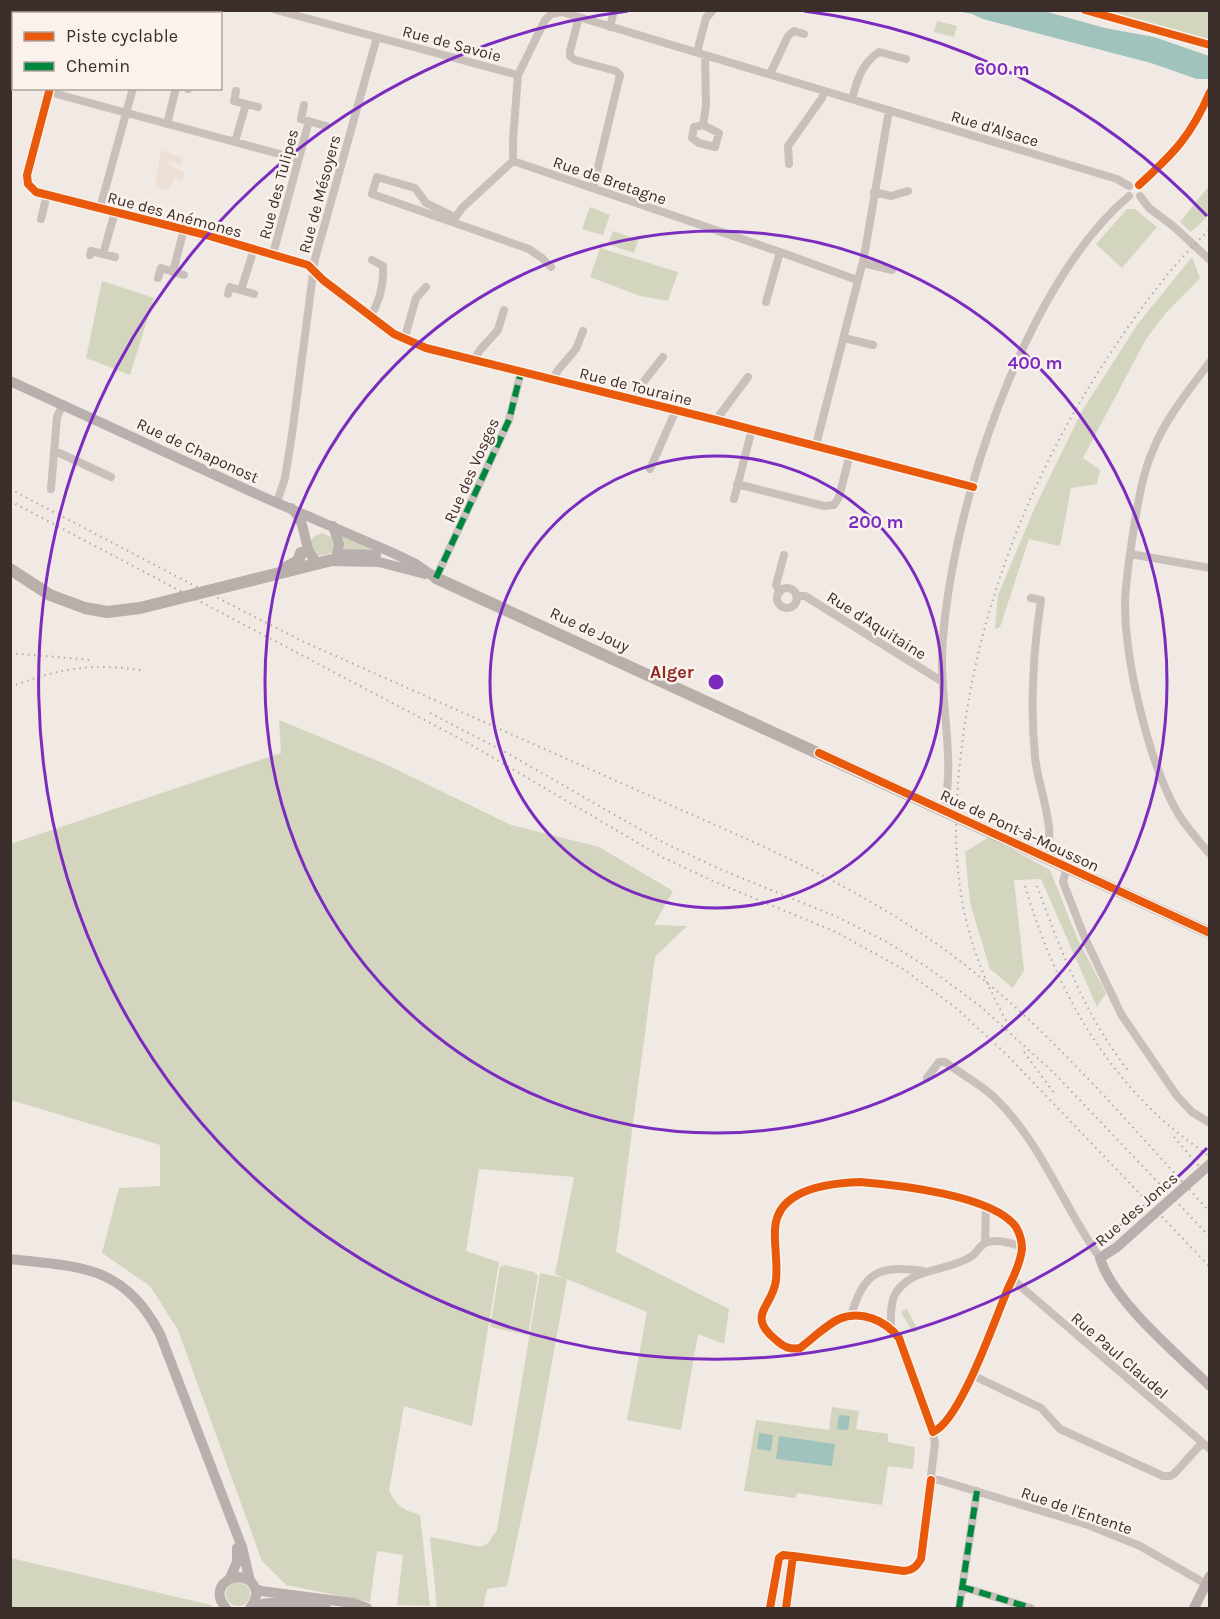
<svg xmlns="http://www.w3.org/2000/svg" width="1220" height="1619" viewBox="0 0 1220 1619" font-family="Karla,sans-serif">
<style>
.green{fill:#d4d5be}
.plaza{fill:#eedfd4}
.water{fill:#a0c3be}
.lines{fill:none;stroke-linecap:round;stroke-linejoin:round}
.street{stroke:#c9c0bc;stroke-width:8}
.secondary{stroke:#b9b0ad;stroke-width:10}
.primary{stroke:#b8afab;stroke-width:12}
.rail{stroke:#b1aaa7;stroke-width:2;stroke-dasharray:1.5 4.5;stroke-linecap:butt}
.quiet{stroke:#00873e;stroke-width:6;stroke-dasharray:12 6;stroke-linecap:butt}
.cycleway-casing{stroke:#fbf2ed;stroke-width:11}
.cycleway{stroke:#e8590c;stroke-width:8}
.ring{fill:none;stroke:#7b2cbf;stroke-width:3}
.labels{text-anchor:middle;stroke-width:5;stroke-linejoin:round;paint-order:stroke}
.street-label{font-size:16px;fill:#3b2d2a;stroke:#fbf2ed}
.neighbourhood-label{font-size:18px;font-weight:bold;fill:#8d2a1f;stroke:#fbf2ed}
.centre{fill:#7b2cbf;stroke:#fbf2ed;stroke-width:3}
.ring-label{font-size:18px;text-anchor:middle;font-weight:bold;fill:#7b2cbf;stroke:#fbf2ed;stroke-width:5;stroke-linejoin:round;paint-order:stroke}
</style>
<rect width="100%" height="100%" fill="#f0e9e4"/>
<path class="green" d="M1102 11H1209V40L1107 12Z
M937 21 957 26 954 37 934 32Z
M1209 186V215L1191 232 1180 222Z
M590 207 610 215 603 235 582 229Z
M1127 209H1135L1157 227 1122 268 1096 244Z
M613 231 638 240 634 253 608 244Z
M600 248 678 272 668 301 640 296 590 277Z
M1192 257 1200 278 1165 314 1146 339 1083 458 1100 470 1097 484 1071 488 1060 546 1029 539 1000 627 995 629 998 595 1035 507 1082 411 1137 325Z
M102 281 154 298 130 375 86 358Z
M338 532 386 553 342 552Z
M322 533 331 537 335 542 332 553 316 557 310 541 315 536Z
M279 720 383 763 511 825 599 847 673 891 654 925 687 926 655 957 616 1252 729 1309 724 1344 698 1334 681 1430 627 1420 647 1312 567 1279 537 1444 507 1586 487 1589 483 1608H437L430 1537 481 1547 488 1543 497 1530 540 1273 564 1278 555 1274 574 1177 479 1169 466 1251 499 1262 472 1426 404 1406 389 1490C396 1506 404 1510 420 1515L430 1606 397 1605 403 1555 377 1551 370 1602 286 1585 262 1561 178 1330 150 1286 102 1253 119 1188 160 1186V1145L11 1100 10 844 281 753Z
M989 837 1050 870 1078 940 1106 993 1097 1007 1041 879 1014 880 1024 970 1013 988 990 969 970 903 965 852Z
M505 1265 534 1272 538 1276 528 1335 490 1327 500 1267Z
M907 1309 918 1330 913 1333 901 1312Z
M832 1407 859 1411 856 1429 888 1434V1442L915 1447 913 1469 888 1466 882 1505 797 1493 796 1498 744 1491 756 1420 829 1430Z
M11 1558 211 1605 212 1608H11Z
M226 1594a12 12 0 1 1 24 0a12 12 0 1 1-24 0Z"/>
<path class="plaza" d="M161 150 183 158 181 164 169 161 168 165 185 172 182 181 175 178 167 190 155 186Z"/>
<path class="water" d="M957 11H1044L1105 28 1154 37 1209 56V79H1197L1151 63 983 19 972 14Z
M839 1415 850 1416 848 1430 837 1429Z
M759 1433 773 1435 771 1451 757 1449Z
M779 1436 835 1444 832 1466 776 1459Z"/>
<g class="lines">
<path class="street" d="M276 10 518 75 545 20 551 14
M153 14 154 10
M551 14 562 12 1117 179 1129 186
M579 17 570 51V56L575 60 616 71 620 75 593 188
M610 27 614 10
M697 52 706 18 713 10
M770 74 788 36 794 31 804 34
M518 75 513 140V161L780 252 857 280
M50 88 27 175 28 184 36 192 206 235 308 265 323 280 394 334 426 348 716 420 973 487
M188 88V89
M236 91 234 101 258 107
M49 92 298 159
M852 99C857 80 862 63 879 52L906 59
M304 105 301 119 326 126
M167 124 176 88
M703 125 719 133 715 147 699 143 692 138 694 127Z
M703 125 706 106 705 55
M235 142 246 104
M789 164 788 146 822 98 824 91
M1139 185C1174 153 1191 136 1210 92
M874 192 891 196 908 191
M1140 196 1149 208 1173 226 1210 260
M100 208 133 88
M455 217 426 203 415 188 377 177 372 194 529 249 542 258 551 267
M41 219 47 195
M453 221 462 208 513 161
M103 254 115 212
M273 254 309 121
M90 255 91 251 115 257
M863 263 892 270
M173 272 184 229
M158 278 161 268 184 275
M241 290 254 249
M228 294 230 287 254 294
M766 302 780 252
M370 317C380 301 384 284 383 266L372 260
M844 338 873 345
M404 340 416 298 426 287
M474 360 480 350 498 330 504 310
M1210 362C1189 390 1166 418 1153 450 1143 473 1139 497 1135 521 1131 548 1126 575 1125 603 1125 661 1148 759 1176 810 1185 826 1198 840 1210 854
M553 379 558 370 576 349 583 331
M633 399 638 389 663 357
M716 420 748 377
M816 445 864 257 889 110
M55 451 111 477
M650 469 676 410
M737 484 824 506 834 505 839 497 850 454
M51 489 57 417 63 404
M734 499 752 429
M277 502 285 478 292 434 315 259 377 37
M1130 554 1210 568
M436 578 509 420 521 372
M777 598a10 10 0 1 1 20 0a10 10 0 1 1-20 0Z
M780 592 776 585 784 555
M796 596H805L943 682
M1031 598 1041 600C1033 652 1030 704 1035 757 1038 788 1057 828 1046 857
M944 810C955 760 941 707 942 656 947 520 1023 285 1129 196
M1067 867 1063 882 1084 936 1121 1014 1177 1096 1192 1112 1210 1123
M927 1078 939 1062H945C961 1074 980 1084 994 1097 1041 1142 1063 1206 1100 1258
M860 1182C897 1185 993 1195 1016 1227 1020 1234 1022 1241 1022 1249 1020 1267 1011 1280 1005 1296 993 1324 960 1421 933 1432L899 1338C885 1320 861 1310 839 1319 826 1325 812 1339 800 1348 790 1350 784 1347 776 1340 745 1315 773 1307 776 1280 778 1263 774 1246 775 1229 777 1189 830 1183 860 1182Z
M985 1243 986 1207
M1013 1280 1210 1449
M851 1316C864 1271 879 1265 923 1271
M891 1327C891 1316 890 1301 897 1291 916 1266 948 1272 972 1256 977 1252 980 1246 985 1243 997 1238 1011 1244 1022 1246
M972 1375 1041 1408 1060 1429 1163 1476H1170L1174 1474 1202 1443
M931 1480H939L1088 1525 1140 1546 1206 1584
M793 1556 904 1571C913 1570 916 1567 921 1559L935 1443 933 1432
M962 1587 1031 1608
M770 1608 779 1558 783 1555 793 1556 786 1608
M959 1608 977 1491"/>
<path class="secondary" d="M10 381 261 496 393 553 414 563 436 578
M291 508C310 525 300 546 317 563
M333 526 339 544 336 559
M336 559 342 554 376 555
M328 561 379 562 425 574
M1210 1164 1117 1247 1100 1258C1112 1300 1178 1355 1210 1386
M10 1259C81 1267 124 1265 160 1334L242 1547 250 1581
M230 1578 237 1562V1548
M255 1588 261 1591 353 1603 367 1608
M252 1607C273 1598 303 1606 326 1608
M226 1608C203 1582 249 1563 256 1591 257 1598 254 1603 250 1608
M1194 1608 1210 1576"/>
<path class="primary" d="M287 567 298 561 301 553
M10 569 50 595 85 608 107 612 140 608 336 559
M436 578 1210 933"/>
<path class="rail" d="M10 489 214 596 302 641 758 844C833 879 905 917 970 969 1059 1039 1133 1129 1210 1212
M10 501 468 743 662 857 715 882 836 932 903 969 956 1008 1006 1054 1210 1267
M10 653 92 660
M10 687C61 668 91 662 145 671
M430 713 507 753 664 843 722 870 835 916 887 942 927 967 980 1006 1054 1073 1210 1237
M1025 886C1050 970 1089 1049 1153 1111 1170 1128 1190 1142 1210 1157
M1037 886C1061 951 1086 1018 1130 1073
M1009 1026C986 985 968 941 961 894 953 845 956 794 962 745 979 605 1031 474 1108 357 1138 311 1170 267 1210 229
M1024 1052 1054 1093
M1174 1137 1206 1174"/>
<path class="quiet" d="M436 578 509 420 521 372
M962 1587 1031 1608
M959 1608 977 1491"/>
<g class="cycleway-casing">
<path id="cycleway" d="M1085 10 1210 45
M50 88 27 175 28 184 36 192 206 235 308 265 323 280 394 334 426 348 716 420 973 487
M1139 185C1174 153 1191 136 1210 92
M819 753 1210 933
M860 1182C897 1185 993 1195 1016 1227 1020 1234 1022 1241 1022 1249 1020 1267 1011 1280 1005 1296 993 1324 960 1421 933 1432L899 1338C885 1320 861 1310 839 1319 826 1325 812 1339 800 1348 790 1350 784 1347 776 1340 745 1315 773 1307 776 1280 778 1263 774 1246 775 1229 777 1189 830 1183 860 1182Z
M793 1556 904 1571C913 1570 916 1567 921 1559L931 1480
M770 1608 779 1558 783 1555 793 1556 786 1608"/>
</g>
<use href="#cycleway" class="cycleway"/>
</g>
<g class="ring">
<circle cx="716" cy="682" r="226"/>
<circle cx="716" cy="682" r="451"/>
<path d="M1207 1148A677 677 0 1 1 628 11M804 11A677 677 0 0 1 1207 216"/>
</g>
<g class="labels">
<g class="street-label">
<text transform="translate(452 43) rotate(15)" y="6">Rue de Savoie</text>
<text transform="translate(995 128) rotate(17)" y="6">Rue d'Alsace</text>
<text transform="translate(610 180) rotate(19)" y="6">Rue de Bretagne</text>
<text transform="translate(278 184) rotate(-75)" y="6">Rue des Tulipes</text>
<text transform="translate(319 194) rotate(-75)" y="6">Rue de Mésoyers</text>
<text transform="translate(175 214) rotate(15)" y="6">Rue des Anémones</text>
<text transform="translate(636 386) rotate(14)" y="6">Rue de Touraine</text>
<text transform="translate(198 450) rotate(25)" y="6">Rue de Chaponost</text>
<text transform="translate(471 470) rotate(-66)" y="6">Rue des Vosges</text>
<text transform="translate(877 625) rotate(32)" y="6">Rue d'Aquitaine</text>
<text transform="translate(590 629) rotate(25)" y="6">Rue de Jouy</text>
<text transform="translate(1020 830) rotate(25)" y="6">Rue de Pont-à-Mousson</text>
<text transform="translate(1136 1209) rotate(-41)" y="6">Rue des Joncs</text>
<text transform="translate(1120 1355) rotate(41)" y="6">Rue Paul Claudel</text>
<text transform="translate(1077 1510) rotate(19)" y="6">Rue de l'Entente</text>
</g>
<g class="neighbourhood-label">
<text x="672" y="678">Alger</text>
</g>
</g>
<circle cx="716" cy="682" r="9" class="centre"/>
<g class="ring-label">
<text x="1002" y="75">600 m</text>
<text x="1035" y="369">400 m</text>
<text x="876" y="528">200 m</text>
</g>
<rect width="1220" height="1619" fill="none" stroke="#3b2d2a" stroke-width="24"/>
<rect x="12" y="12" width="210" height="78" fill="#fbf2ed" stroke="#aea39f" stroke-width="1.5"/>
<rect x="24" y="32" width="30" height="9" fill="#e8590c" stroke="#aea39f" stroke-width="1.5"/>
<text x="66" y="42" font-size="18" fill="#3b2d2a">Piste cyclable</text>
<rect x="24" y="62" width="30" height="9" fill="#00873e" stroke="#aea39f" stroke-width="1.5"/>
<text x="66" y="72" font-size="18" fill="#3b2d2a">Chemin</text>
</svg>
